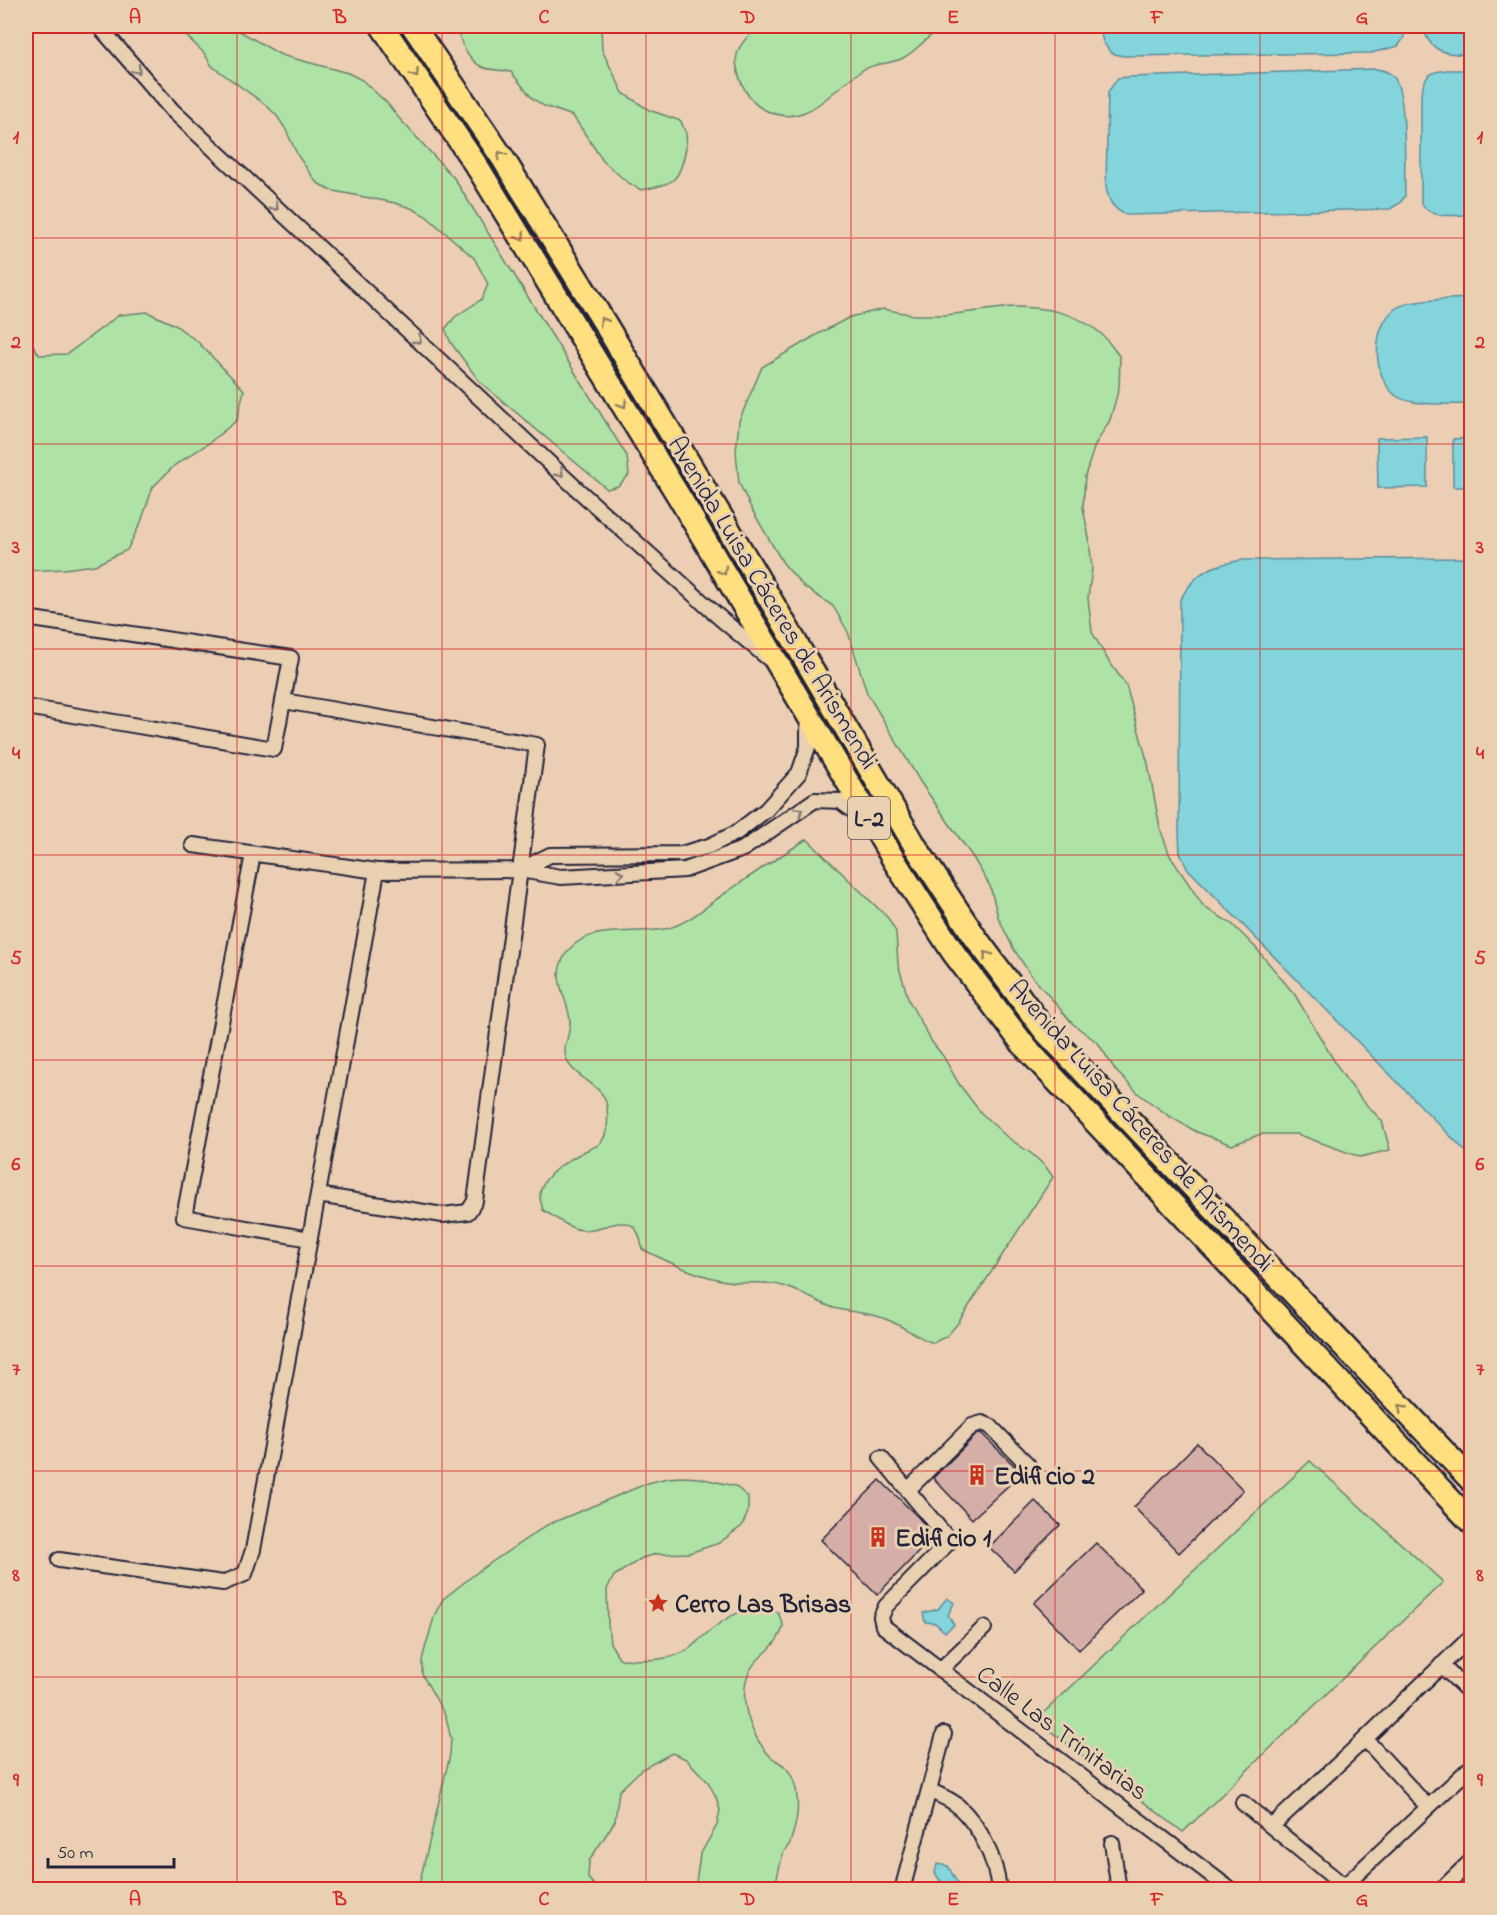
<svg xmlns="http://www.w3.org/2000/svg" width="1497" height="1915" viewBox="0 0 1497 1915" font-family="'Indie Flower',sans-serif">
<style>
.green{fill:#aee3a5;stroke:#688270;stroke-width:1.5}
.water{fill:#83d5db;stroke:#5c8d9b;stroke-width:1.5}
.building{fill:#d5aea7;stroke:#22223b;stroke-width:1.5}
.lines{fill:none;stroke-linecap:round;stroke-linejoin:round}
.minor-casing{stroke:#22223b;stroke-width:18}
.primary-casing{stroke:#22223b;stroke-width:27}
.minor{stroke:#e8d0b0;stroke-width:14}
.primary{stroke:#ffdf80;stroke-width:22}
.oneway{stroke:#857976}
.oneway2{stroke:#90805e}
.grid{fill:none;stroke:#d62828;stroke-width:1.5;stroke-opacity:0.55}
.labels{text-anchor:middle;stroke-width:6;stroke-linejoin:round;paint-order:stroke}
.shield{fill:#e8d0b0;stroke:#5d565e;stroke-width:1.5}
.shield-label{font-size:24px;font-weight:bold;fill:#22223b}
.street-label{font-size:26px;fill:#22223b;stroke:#e8d0b0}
.poi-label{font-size:26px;font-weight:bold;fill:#22223b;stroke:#e8d0b0;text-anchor:start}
.neatline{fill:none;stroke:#d62828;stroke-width:2}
.grid-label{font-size:20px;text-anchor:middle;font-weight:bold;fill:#d62828}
</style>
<rect width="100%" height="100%" fill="#ecceb4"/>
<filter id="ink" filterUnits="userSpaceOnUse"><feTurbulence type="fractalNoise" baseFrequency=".0167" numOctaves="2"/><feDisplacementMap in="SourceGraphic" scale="12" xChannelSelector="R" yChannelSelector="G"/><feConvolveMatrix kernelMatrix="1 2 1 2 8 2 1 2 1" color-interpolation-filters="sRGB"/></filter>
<g filter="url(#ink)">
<path class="green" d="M176 26H231L281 55 348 73 362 80 387 103 398 117 454 178 627 456 629 475 618 486 607 489 480 382 451 343 445 329 455 317 482 299 488 284 474 258 426 216 411 208 395 203 329 190 316 182 298 156 285 128 277 116 266 105 212 66 204 53Z
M456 26H601L602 50 623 93 649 110 681 121C682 125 685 130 686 134 688 145 682 173 673 180 664 187 651 188 641 190L627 182 603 161 573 116 544 106 532 98 511 72C504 70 487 70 482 67 467 60 460 40 456 26Z
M758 26H949C930 30 919 51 901 59 886 65 871 63 858 73 827 94 804 131 763 109 749 102 740 83 737 68 733 49 746 38 758 26Z
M1011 307C1043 307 1073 311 1099 332 1107 338 1113 349 1120 357L1119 388 1110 420 1095 445 1085 476 1083 508 1089 538 1092 569 1088 598 1092 632 1108 660 1126 685 1148 764 1160 828 1170 856 1204 907 1232 924 1256 948 1295 995 1342 1074 1362 1100 1382 1121 1390 1150 1360 1157 1297 1134H1261L1232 1145 1197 1132 1169 1116 1139 1094 1116 1071 1098 1043 1073 1024 1030 974 1013 948 998 917 990 886 974 859 921 783 867 693 848 632 833 606 804 587 783 563 752 510 739 483 736 452 739 421 762 367 818 334 850 317 883 309 914 315H946Z
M147 312 175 325 198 342 244 390 237 420 209 443 175 465 153 487 141 522 127 550 95 565 64 569 26 571V333L39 355 67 354 119 315Z
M807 839 888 918 896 932 898 964 909 1001 932 1042 943 1056 959 1084 981 1113 1007 1137 1032 1154 1046 1167 1053 1177 958 1323 947 1336 933 1343C917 1337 904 1327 888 1320 870 1312 852 1313 834 1308 816 1302 801 1291 783 1286 766 1281 750 1284 733 1282 701 1278 670 1263 642 1249 637 1205 608 1230 584 1230 570 1230 555 1217 543 1210 542 1206 540 1201 540 1196 540 1175 570 1159 587 1150 591 1148 596 1147 599 1144 603 1141 606 1133 607 1128 608 1120 608 1104 604 1097 594 1079 564 1074 565 1049 566 1040 570 1032 570 1022 570 1002 552 982 562 961 581 919 635 937 669 928 691 922 708 904 727 892 753 874 780 856 807 839Z
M1310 1461 1443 1582 1183 1832 1036 1720Z
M683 1477 699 1478 735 1486 748 1497V1512L742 1526 719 1543 689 1553 656 1554 642 1558 614 1576 607 1589 608 1624 610 1643 619 1658 622 1659C644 1660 668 1662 687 1650 694 1646 699 1639 705 1635 728 1615 748 1603 778 1612L783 1625C782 1630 781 1634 778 1638 770 1653 753 1658 747 1677 739 1704 752 1738 771 1757 776 1761 782 1763 786 1768 793 1775 797 1788 797 1798 799 1812 795 1829 790 1843 788 1848 784 1849 783 1854 779 1866 778 1878 773 1889H695L700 1855 717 1825 720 1810 716 1797 708 1782 686 1759 672 1753 642 1769 619 1791 615 1821 589 1861 588 1878 597 1889H418L450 1755 451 1739 446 1717 422 1674V1660L426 1645 435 1614 443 1599 480 1570 547 1525 648 1483 667 1478Z"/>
<path class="water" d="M1099 26H1403L1404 38 1398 46 1371 53 1123 56 1111 53 1103 42Z
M1423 26H1471V54C1447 55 1429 53 1423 26Z
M1376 69C1382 70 1388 71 1393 76 1408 93 1404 171 1405 196L1400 203 1390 209 1126 215C1112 208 1109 202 1106 187L1108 92 1118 78 1128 77Z
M1447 70H1471V215C1454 215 1431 220 1421 203V94C1425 76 1428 72 1447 70Z
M1471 298V404C1453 404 1410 407 1395 395 1372 376 1371 327 1395 309 1407 299 1455 299 1471 298Z
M1427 437V487L1378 488 1377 438Z
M1471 438V487H1453V439Z
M1471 558H1472L1471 1157 1187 868 1180 853 1179 835 1180 600C1196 571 1211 565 1243 560Z
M947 1598 954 1603 948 1615 954 1625 945 1632 935 1623 925 1622 923 1613 938 1609Z
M937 1864 948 1866 960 1888 946 1889 935 1873Z"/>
<path class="building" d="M981 1433 1022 1473 972 1519 933 1478 977 1434Z
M1197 1443 1243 1490 1179 1553 1134 1507Z
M880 1480 918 1517 934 1536 877 1595 821 1540Z
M1035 1501 1060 1525 1014 1571 989 1547Z
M1096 1543 1142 1589 1079 1650 1034 1603Z"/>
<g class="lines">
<g class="minor-casing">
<path id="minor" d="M99 26 172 110 577 489 720 618 768 658
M26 618 291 658 274 749 26 707
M284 701 537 745 475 1201 468 1212 443 1215 318 1195
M193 845 377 871
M253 854 184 1217 310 1239
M520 870 550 855 681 854 709 846 736 833 766 810 799 773 808 747V719
M881 1458 950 1541 886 1606 881 1617 883 1626 1231 1890
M908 1490 972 1426 982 1423 990 1426 1028 1465
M59 1560 223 1583 245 1574 253 1550 377 871 520 870 561 877 685 870 743 849 815 800 840 801 864 819
M1441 1665 1472 1695
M940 1670 984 1628
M1365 1739 1428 1807
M929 1790C938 1795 951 1799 958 1806 981 1827 996 1860 999 1890
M1243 1803 1344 1886
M1272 1826 1365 1739 1472 1636
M1112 1843 1119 1890
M902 1890 944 1734
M1340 1890 1472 1766
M1441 1890 1472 1860"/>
</g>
<g class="primary-casing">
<path id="primary" d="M382 26 480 171 681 500 895 862 953 952 1026 1048 1472 1523
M413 26 502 157 607 327 750 565 917 849 975 937 1045 1031 1472 1481"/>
</g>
<use href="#minor" class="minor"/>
<use href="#primary" class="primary"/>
</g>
<defs><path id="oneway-chevron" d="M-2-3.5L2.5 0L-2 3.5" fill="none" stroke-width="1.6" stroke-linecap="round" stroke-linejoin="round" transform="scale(1.5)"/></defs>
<g class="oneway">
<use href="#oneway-chevron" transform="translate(137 70) rotate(49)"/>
<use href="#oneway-chevron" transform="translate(275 207) rotate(43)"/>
<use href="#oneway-chevron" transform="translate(418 340) rotate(43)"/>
<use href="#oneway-chevron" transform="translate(560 473) rotate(43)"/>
<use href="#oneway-chevron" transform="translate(799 811) rotate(-33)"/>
<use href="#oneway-chevron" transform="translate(620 874) rotate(-3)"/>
</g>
<g class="oneway2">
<use href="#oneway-chevron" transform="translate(415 74) rotate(56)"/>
<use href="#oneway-chevron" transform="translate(501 155) rotate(-123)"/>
<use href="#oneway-chevron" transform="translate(521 237) rotate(58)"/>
<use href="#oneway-chevron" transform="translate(603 321) rotate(-122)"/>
<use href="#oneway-chevron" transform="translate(623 404) rotate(59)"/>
<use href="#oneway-chevron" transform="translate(723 571) rotate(59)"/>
<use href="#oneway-chevron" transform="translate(987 955) rotate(-126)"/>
<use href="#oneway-chevron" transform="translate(1402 1408) rotate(-134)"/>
</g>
</g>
<path class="grid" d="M237 26V1890M442 26V1890M646 26V1890M851 26V1890M1055 26V1890M1260 26V1890M26 238H1472M26 444H1472M26 649H1472M26 855H1472M26 1060H1472M26 1266H1472M26 1471H1472M26 1677H1472"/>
<defs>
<g id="building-bare" transform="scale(1.62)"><path d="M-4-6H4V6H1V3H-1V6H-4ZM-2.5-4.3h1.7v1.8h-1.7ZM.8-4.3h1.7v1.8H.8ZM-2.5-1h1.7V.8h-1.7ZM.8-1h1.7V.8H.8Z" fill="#c8321e" stroke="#e8d0b0" stroke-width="2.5" paint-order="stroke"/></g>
<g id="sight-bare" transform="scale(1.62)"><path d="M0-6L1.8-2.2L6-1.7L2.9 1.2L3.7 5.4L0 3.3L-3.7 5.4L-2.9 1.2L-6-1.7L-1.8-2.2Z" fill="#c8321e" stroke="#e8d0b0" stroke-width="2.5" paint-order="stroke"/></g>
</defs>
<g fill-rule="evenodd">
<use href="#building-bare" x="977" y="1475"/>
<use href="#building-bare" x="878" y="1537"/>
<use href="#sight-bare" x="658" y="1603"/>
</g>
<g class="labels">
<rect class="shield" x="848" y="797" width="42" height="42" rx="4.5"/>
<g class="shield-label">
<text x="869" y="826">L-2</text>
</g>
<g class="street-label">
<text transform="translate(774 602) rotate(59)" y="9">Avenida Luisa Cáceres de Arismendi</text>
<text transform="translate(1142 1125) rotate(48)" y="9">Avenida Luisa Cáceres de Arismendi</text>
<text transform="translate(1063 1732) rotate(37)" y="9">Calle Las Trinitarias</text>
</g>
<g class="poi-label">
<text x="994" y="1484">Edificio 2</text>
<text x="895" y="1546">Edificio 1</text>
<text x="675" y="1612">Cerro Las Brisas</text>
</g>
</g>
<rect width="1497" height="1915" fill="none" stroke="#e8d0b0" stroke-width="66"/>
<path d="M48 1858v9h126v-9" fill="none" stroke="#22223b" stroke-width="3"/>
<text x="57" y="1858" font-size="18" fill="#22223b" stroke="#e8d0b0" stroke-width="4.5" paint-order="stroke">50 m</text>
<rect x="33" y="33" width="1431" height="1849" class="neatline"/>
<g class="grid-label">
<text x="135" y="23">A</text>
<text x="340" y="23">B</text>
<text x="544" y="23">C</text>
<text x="748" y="23">D</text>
<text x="953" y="23">E</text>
<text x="1157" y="23">F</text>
<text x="1362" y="23">G</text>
<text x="16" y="143">1</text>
<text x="1480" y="143">1</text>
<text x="16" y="348">2</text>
<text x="1480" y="348">2</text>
<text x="16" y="553">3</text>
<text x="1480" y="553">3</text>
<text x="16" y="759">4</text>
<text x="1480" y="759">4</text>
<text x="16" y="964">5</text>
<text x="1480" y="964">5</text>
<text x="16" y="1170">6</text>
<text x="1480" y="1170">6</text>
<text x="16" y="1375">7</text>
<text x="1480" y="1375">7</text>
<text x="16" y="1581">8</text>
<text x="1480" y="1581">8</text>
<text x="16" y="1786">9</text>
<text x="1480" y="1786">9</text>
<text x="135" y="1905">A</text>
<text x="340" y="1905">B</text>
<text x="544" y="1905">C</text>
<text x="748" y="1905">D</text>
<text x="953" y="1905">E</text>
<text x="1157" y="1905">F</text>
<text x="1362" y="1905">G</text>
</g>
</svg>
